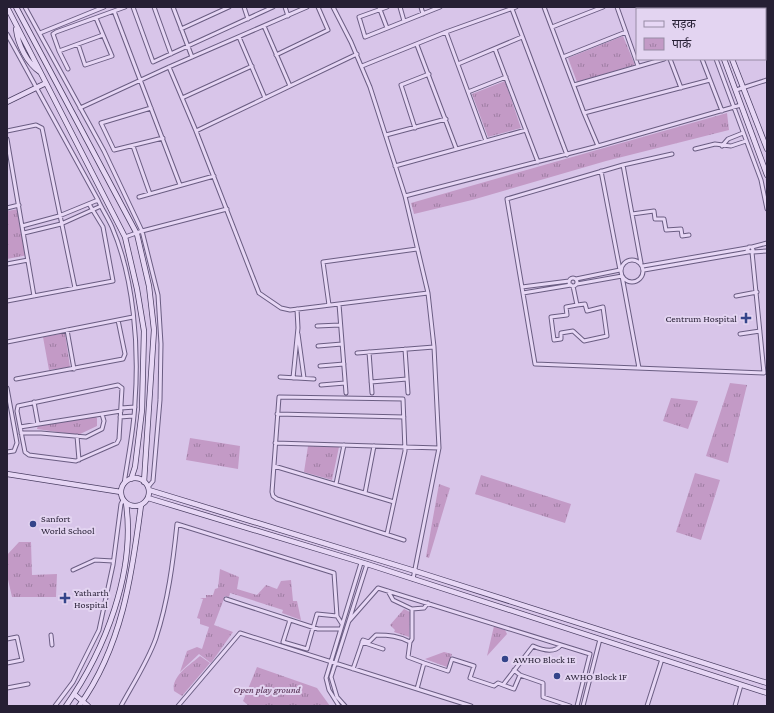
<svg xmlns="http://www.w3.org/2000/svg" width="774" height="713" viewBox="0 0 774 713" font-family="'Crimson Pro','Noto Sans Devanagari',serif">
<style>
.park{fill:url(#park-tufts)}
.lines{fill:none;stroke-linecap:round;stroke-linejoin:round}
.street-casing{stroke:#6a5d82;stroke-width:5}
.secondary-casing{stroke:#4c4064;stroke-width:6}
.street{stroke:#e7d7f5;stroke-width:3}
.secondary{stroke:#e7d7f5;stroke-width:4.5}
.poi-dot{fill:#34448a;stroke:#e3d4f1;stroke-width:1.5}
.labels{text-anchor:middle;stroke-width:4;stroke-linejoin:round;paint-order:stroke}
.poi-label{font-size:10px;fill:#261f34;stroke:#e3d4f1;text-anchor:start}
.park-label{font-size:10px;font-style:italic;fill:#4e284b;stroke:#e3d4f1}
</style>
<defs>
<pattern id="park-tufts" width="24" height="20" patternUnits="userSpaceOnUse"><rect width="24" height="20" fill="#c39ac6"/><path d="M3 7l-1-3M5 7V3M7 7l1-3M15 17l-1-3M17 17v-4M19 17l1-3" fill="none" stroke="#9e7da2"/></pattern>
</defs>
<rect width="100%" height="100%" fill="#d8c5e9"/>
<path class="park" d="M623 36 635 65 577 82 568 58Z
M505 81 521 128 488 137 472 94Z
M727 113 729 130 606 161 472 200 414 214 411 203Z
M19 209 28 255 7 259V211Z
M65 333 70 367 49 370 43 337Z
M730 383 747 385 728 463 706 456Z
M671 398 698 401 688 429 663 421Z
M94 416 97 418V426L78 435 37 429 38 425Z
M190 438 240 446 238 469 186 460Z
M308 446 339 447 332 480 304 472Z
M695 473 720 480 701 540 676 532Z
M481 475 571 504 565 523 475 494Z
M439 484 450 488 429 558 426 557Z
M19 542H31L32 575 57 574 56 597H12L7 575V555Z
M220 569 239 577 237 589 257 595 266 585 277 589 281 581 291 580 293 601H297L301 620 282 613 283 610 230 593 229 597 225 596 214 625 233 632 211 663 199 654 180 672 187 651 197 647 202 649 209 627 200 624V619L197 618 203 599 200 598H206V595H213L215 589 218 588Z
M404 609 410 612 409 637 394 632 395 630 390 625Z
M494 626 505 630 507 634 487 656Z
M444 652 452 654 447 667 425 659Z
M200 656 210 663 182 696 174 691C171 676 190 665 200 656Z
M257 667 317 688 330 706H249L243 701Z"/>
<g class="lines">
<g class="street-casing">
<path id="street" d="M25 7 104 151 142 231 158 295 161 344 160 400 153 481 148 487
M133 7 153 62 273 7
M154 7 171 54
M173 7 192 57
M244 7 248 19
M285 7 288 16
M333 7 351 42 370 87 405 196 428 293 434 347 439 448 413 579
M379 7 387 28
M387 7 359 17 365 37 440 7
M400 7 404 21
M421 7 423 14
M544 7 584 113 598 146
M617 7 638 66
M650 7 651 9
M683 7V9
M697 7V9
M512 9 567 155
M114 11 180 185
M264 26 290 86
M552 27 603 7
M181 29 229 7
M446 32 486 141
M40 33 104 7
M7 34 98 200C102 209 108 218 112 227 134 278 139 347 135 402 134 429 128 457 124 484
M239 37 265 98
M78 44 85 65 112 56 96 18
M417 45 456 148
M495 49 538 162
M59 51 103 35
M276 55 328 30 318 7
M563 57 626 32
M670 59 681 88
M702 59 722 111
M716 59 761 180 767 209
M458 64 522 37
M362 66 446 32 516 7
M169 67 196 131 259 293 281 308 290 310 428 293
M68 69 59 51 53 34 56 32 125 7
M574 85 664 59
M736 90 767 80
M468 92 506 77
M182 98 252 66
M80 108 169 67 307 7
M151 108 101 123 114 150 163 138
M584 113 710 80
M415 128 401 85 429 74
M7 131 36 125 42 128 75 288
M196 131 357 54
M386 135 446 119
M7 139 34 296
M133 146 150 194
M722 146 728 139 743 133
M695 149 715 144 731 146 746 141
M672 154 623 165 507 199 535 364 764 373 752 252 753 250 752 247H749L747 251 752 252
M623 165 641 263
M395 166 526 130
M405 196 598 146 741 105
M139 197 214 176
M7 208 19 205
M632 214 654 211 655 219H664L666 230 681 229 682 236 689 235
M22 226 59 216 98 200
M24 233 61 224 101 206
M125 237 142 231 227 209
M752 247 767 243
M753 252 767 251
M621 271a11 11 0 1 1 22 0a11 11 0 1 1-22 0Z
M7 264 28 260
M643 266 747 248
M644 270 748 252
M569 282a4 4 0 1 1 8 0a4 4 0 1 1-8 0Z
M576 279 620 270 601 171
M577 284 622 276 639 368
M573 286 577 305 566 307 567 315 551 317 554 340 561 339V333L573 331 584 341 607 336 603 307 587 311 585 304 577 305
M522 287 569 281
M523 293 571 285
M736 296 757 292
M7 301 113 281 103 227 89 204
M339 304 346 393
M329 305 323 262 417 249
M317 326 340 325
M67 330 74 369
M298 334 304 378
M740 334 760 331
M7 342 133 317
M318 346 342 344
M405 349 408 393
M369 352 372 393
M357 353 434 347
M320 366 344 364
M280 377 314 379
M293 378 298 328 297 309
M16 379 123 359 125 354 118 320
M371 382 407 379
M118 385 122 388 119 439 117 443 76 461 29 455 25 452 17 411 18 406Z
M321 385 345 383
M7 388 17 443 14 451 7 452
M34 402 38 424
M121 408 135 407
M277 414 404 417
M120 417 133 416
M20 427 121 411
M21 433H41L86 437 102 429 104 421 102 414
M77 436 79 460
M275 443 439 448
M274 466 394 502
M336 484 344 445
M365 493 374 446
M387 534 405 451 403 399 279 397 272 492 273 496 277 499 404 540
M73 570 95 560 113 561
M388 591 393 600 412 609
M226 599 318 629H340
M290 620 283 642 307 649 317 614 337 616
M349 621 378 588 590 654 577 706
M51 635 52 645
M7 639 17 637 22 660 7 663
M362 642 383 649
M410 642 412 639V609L424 608 428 603
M424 663 448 671 452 659 474 666 470 678 494 686 498 683 503 685 533 646C542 650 554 654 561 645
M353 669 363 640 369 642 376 635C389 635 399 636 410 642L408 657 424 663 417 689
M514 670 520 675 543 683V697L570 706
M503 685 514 689 520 675
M7 688 28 684
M55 706 73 682 99 630 113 565 121 504 123 500
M121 706C133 684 148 661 156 638 168 601 173 563 177 524L334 573 337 616 342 624
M178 706 240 633 471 706
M339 706 329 690 326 678 361 563
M345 706 337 697 331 677 367 564
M583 706 600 639
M647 706 662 659
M735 706 741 685"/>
</g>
<g class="secondary-casing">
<path id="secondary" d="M7 7 125 237 137 289 144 331 142 410 135 467 131 479
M16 7 137 234 149 286 154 330 144 482
M704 7V9
M713 7V9
M16 29C18 45 27 63 40 72
M724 59 767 175
M732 59 767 149
M7 102 46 83
M7 474 121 492
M121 492a14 14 0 1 1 28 0a14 14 0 1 1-28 0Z
M149 490 415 571 767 683
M148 498 367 564 767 693
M74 694 88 706
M66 706C105 650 136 572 126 503
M79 706C122 647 132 575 141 505"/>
</g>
<use href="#street" class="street"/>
<use href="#secondary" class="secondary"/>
</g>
<g class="poi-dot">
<path d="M744 312h4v4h4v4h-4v4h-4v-4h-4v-4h4z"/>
<circle cx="33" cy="524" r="4"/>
<path d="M63 592h4v4h4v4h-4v4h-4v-4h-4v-4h4z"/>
<circle cx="505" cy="659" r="4"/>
<circle cx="557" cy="676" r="4"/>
</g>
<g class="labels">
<g class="poi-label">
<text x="737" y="322" text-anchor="end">Centrum Hospital</text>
<text x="41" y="522">Sanfort<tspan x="41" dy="12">World School</tspan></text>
<text x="74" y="596">Yatharth<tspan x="74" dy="12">Hospital</tspan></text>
<text x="513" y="663">AWHO Block 1E</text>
<text x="565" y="680">AWHO Block 1F</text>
</g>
<g class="park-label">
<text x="267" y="693">Open play ground</text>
</g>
</g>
<rect width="774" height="713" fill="none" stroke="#261f34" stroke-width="16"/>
<rect x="636" y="8" width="130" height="52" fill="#e3d4f1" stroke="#978ca5"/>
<rect x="644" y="21" width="20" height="6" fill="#e7d7f5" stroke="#978ca5"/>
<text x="672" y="28" font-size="12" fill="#261f34">सड़क</text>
<rect x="644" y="38" width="20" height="12" fill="url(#park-tufts)" stroke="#978ca5"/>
<text x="672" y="48" font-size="12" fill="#261f34">पार्क</text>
</svg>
